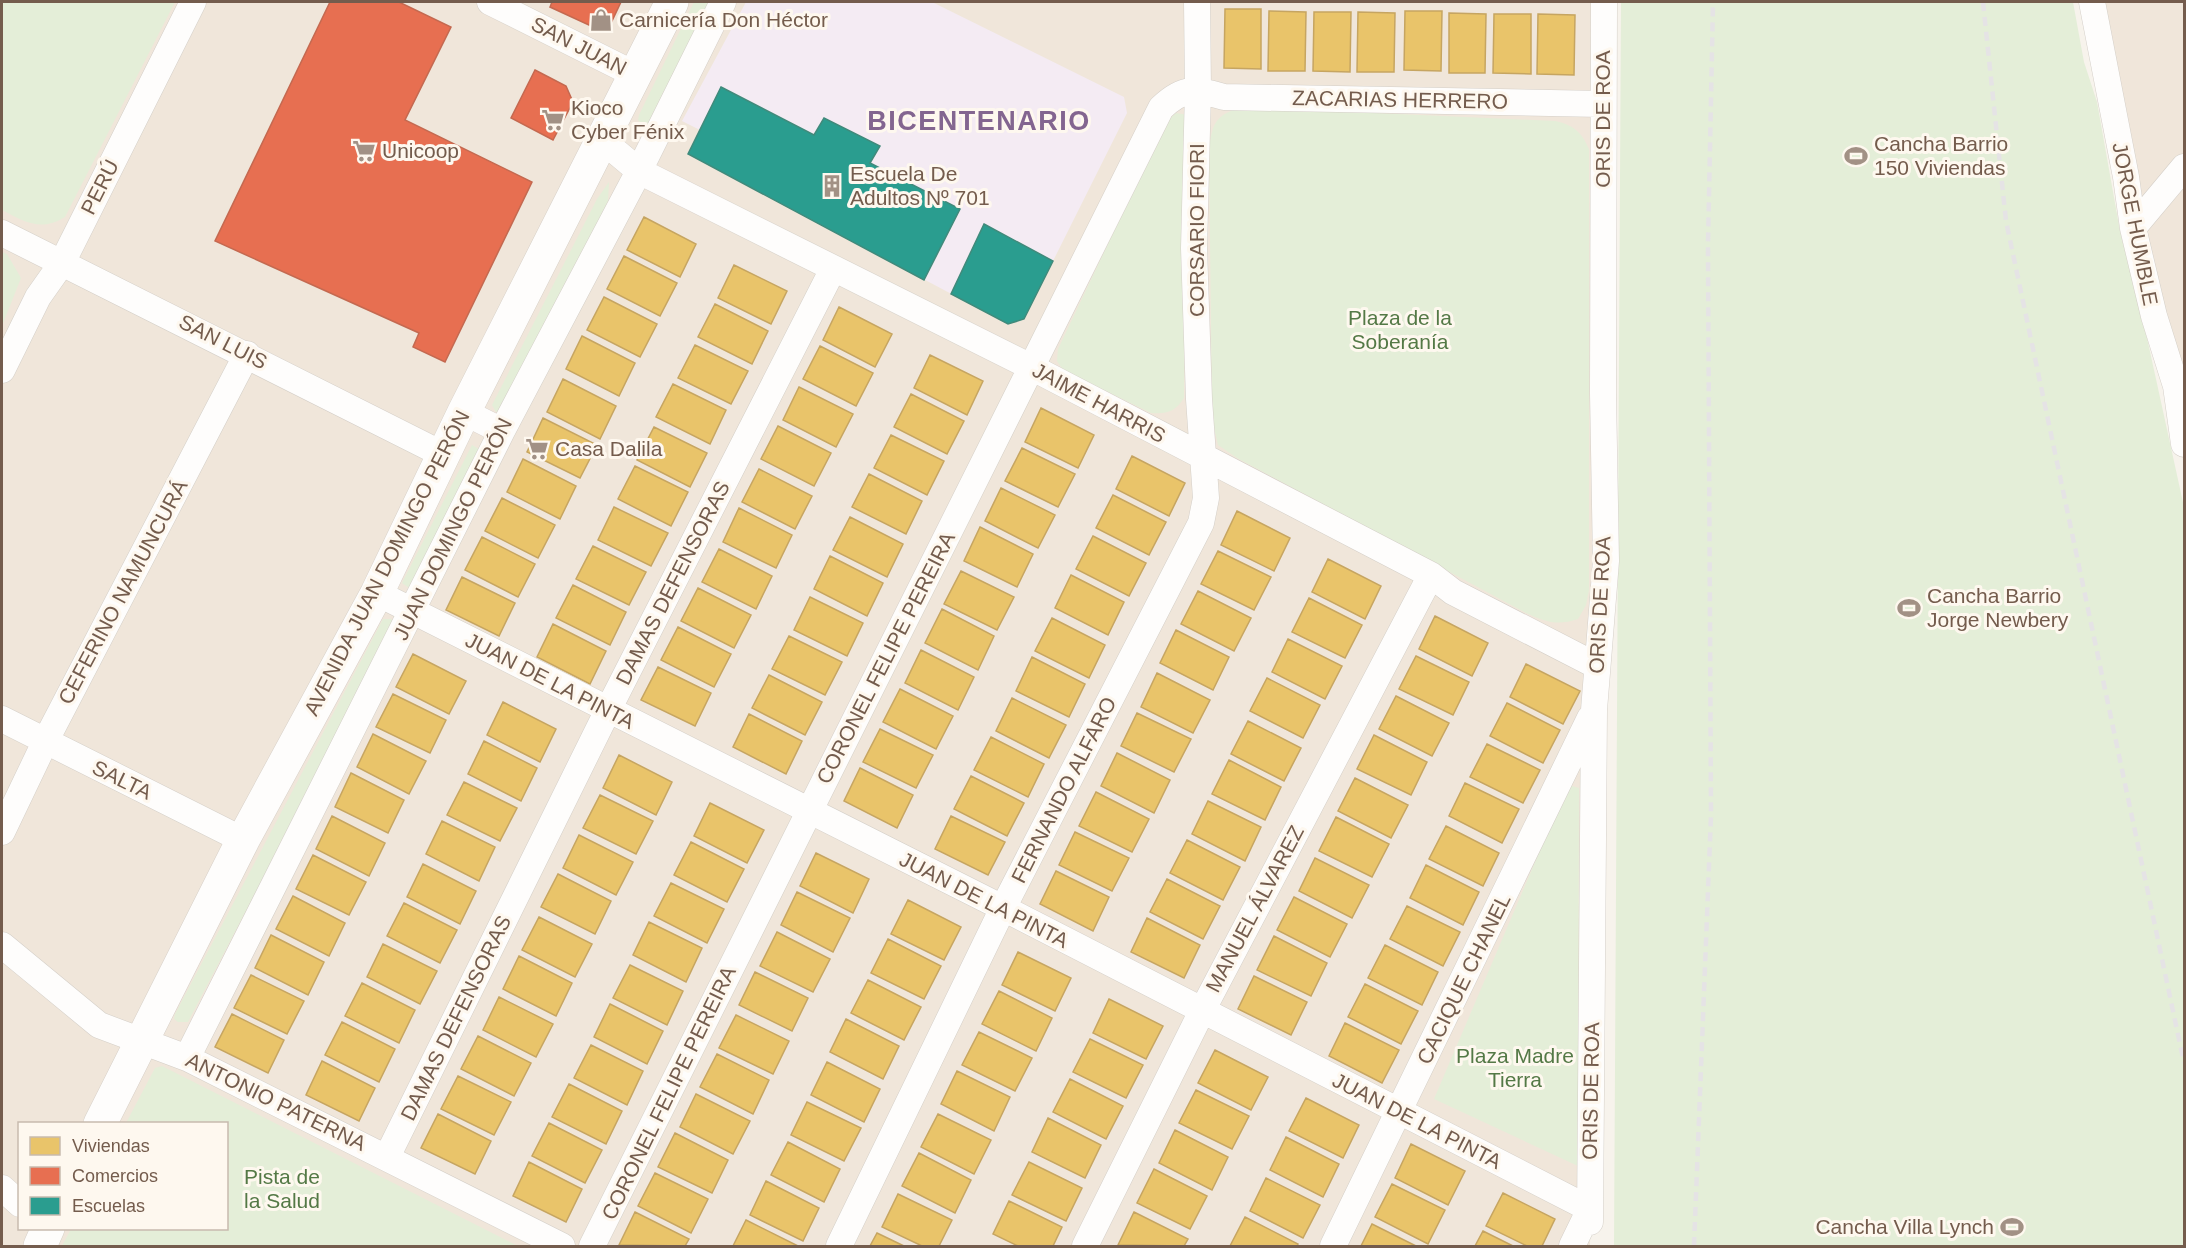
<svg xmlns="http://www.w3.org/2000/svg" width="2186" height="1248" viewBox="0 0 2186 1248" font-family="Helvetica,sans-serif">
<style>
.residential{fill:#f0e6da;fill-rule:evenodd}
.education{fill:#f4ebf3}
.green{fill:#e4eed8}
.homes{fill:#e9c46a;stroke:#c6a561;stroke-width:1.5}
.shops{fill:#e76f51;stroke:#c46950;stroke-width:1.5}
.schools{fill:#2a9d8f;stroke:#408a7b;stroke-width:1.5}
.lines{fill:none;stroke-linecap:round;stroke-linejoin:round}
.street-casing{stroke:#d4cfc8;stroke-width:27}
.secondary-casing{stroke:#d7d0c8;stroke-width:34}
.street{stroke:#fefdfc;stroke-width:26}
.secondary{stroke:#fefdfc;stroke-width:33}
.rail{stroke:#e5e3e5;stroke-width:4.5;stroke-dasharray:9 6;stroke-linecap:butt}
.labels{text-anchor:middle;stroke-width:6;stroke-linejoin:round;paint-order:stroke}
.poi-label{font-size:21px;fill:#745c4d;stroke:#fef8ef;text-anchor:start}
.street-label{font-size:21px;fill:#745c4d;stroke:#fef8ef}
.park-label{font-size:21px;fill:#547946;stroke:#fef8ef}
.district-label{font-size:27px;font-weight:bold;letter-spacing:1.5px;fill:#836590;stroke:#fef8ef}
</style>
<rect width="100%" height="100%" fill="#f7f3ec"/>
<path class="residential" d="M2 2H1604L1590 1246H2ZM20 1124H226V1228H20Z
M2092 2H2184V444Z"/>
<path class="education" d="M746 2H932L1124 97 1127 113 1024 319 1008 324 688 154 700 130 682 121Z"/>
<path class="green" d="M2 2H175L65 217C41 232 25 222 2 210Z
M694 2H709L645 129 638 120 639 115Z
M1621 2H2073L2084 62 2097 102 2120 231 2147 338 2184 507V1246H1614Z
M1241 107 1555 121C1573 125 1581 131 1589 149V590L1586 605 1578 619C1558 626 1545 622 1526 613L1237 458 1218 445 1212 419 1209 148C1213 122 1215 116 1241 107Z
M1176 113 1188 115 1184 398C1175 412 1167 414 1151 413L1063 370 1057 361 1058 349 1166 122Z
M609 182 608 201 505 410 496 412 492 405 597 199Z
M2 252 7 254 21 278 2 326Z
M472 445 484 452 412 590 402 583Z
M383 619H391L395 625 188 1022H178L174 1019 175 1014Z
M1568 785 1579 788 1578 1166 1434 1099Z
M162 1066 518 1246H62L71 1229 226 1228V1124L126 1123 155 1068Z"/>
<path class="homes" d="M1225 9H1261V69L1224 68Z
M1269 11 1306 12 1305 71H1268Z
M1405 11H1442L1441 71 1404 70Z
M1314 12H1351L1350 72 1313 71Z
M1358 12 1395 13 1394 72H1357Z
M1449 13 1486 14 1485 73H1449Z
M1494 14H1531V74L1493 73Z
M1538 14 1575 15 1574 75 1537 74Z
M644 217 696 244 680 277 627 250Z
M624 256 677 283 660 316 607 289Z
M734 265 787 291 771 324 718 298Z
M604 297 657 324 640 357 587 330Z
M715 304 768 331 752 364 698 337Z
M839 307 892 334 875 367 823 340Z
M582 336 635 363 619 396 566 369Z
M695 345 748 371 731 404 678 378Z
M820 346 873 373 856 406 803 379Z
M930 355 983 381 967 415 914 388Z
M563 379 616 406 600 439 547 412Z
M673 384 726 410 710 444 656 417Z
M799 387 853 414 836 447 783 420Z
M911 394 964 421 947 454 894 427Z
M1041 408 1094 435 1078 468 1025 442Z
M543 418 597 445 580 478 527 452Z
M778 426 831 453 814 486 761 459Z
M654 427 707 453 690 487 637 460Z
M891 435 944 461 927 495 874 468Z
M1022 448 1075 474 1058 507 1005 481Z
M1132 456 1185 483 1169 516 1116 489Z
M523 459 576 486 560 519 507 492Z
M635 466 688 492 671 526 618 499Z
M759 469 812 496 795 529 742 502Z
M869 474 922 501 906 534 852 507Z
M1001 488 1055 515 1038 548 985 521Z
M1113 495 1166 522 1149 555 1096 528Z
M502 498 555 525 538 558 485 531Z
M614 507 668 533 651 566 598 540Z
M739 508 792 535 776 568 723 542Z
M1237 511 1290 538 1274 571 1221 545Z
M850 517 903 544 887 577 833 550Z
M980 527 1033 554 1017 587 964 561Z
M1093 536 1146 563 1129 596 1076 569Z
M482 537 535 564 518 597 465 570Z
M593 546 646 572 629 605 576 579Z
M719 549 772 576 756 609 702 582Z
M1218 551 1271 577 1254 610 1201 584Z
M830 556 883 583 867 616 814 589Z
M1328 559 1381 586 1365 619 1312 592Z
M961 571 1014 597 997 630 944 604Z
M1071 575 1124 602 1108 635 1055 608Z
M462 577 515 603 499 636 446 610Z
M573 585 626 612 610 645 556 618Z
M698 588 751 615 734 648 681 621Z
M1198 591 1251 618 1234 651 1181 624Z
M810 597 863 623 847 656 794 630Z
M1309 598 1362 625 1345 658 1292 632Z
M942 609 994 636 978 670 925 643Z
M1435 616 1488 643 1472 676 1419 649Z
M1052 618 1105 645 1089 678 1035 651Z
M553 624 606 651 590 684 537 657Z
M678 627 731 654 714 687 661 660Z
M1176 630 1229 657 1213 690 1160 663Z
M789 636 842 662 825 695 772 669Z
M1288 639 1342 666 1325 699 1272 672Z
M921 650 974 677 958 710 905 683Z
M413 654 466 681 449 714 396 687Z
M1416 656 1469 682 1453 715 1399 689Z
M1032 657 1085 684 1069 717 1016 691Z
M1526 664 1580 691 1563 724 1510 697Z
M658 667 711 693 695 726 641 700Z
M1157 673 1210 700 1193 733 1141 707Z
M769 675 822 702 805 735 752 708Z
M1267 678 1320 705 1303 738 1250 711Z
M900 689 953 716 936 749 883 722Z
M393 694 446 720 430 753 376 727Z
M1396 696 1449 723 1432 756 1379 729Z
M1012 698 1066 725 1049 758 996 731Z
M503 702 556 729 540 762 487 735Z
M1507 703 1560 730 1543 763 1490 736Z
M1137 713 1191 739 1174 772 1121 746Z
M749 714 802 741 786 774 733 747Z
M1248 721 1301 748 1284 781 1231 754Z
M880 729 933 755 916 788 863 762Z
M373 734 426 761 409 794 357 767Z
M1374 735 1427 762 1411 795 1357 769Z
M991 737 1044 764 1028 797 974 770Z
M484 741 537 768 521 801 468 774Z
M1487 744 1540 770 1523 803 1470 777Z
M1117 753 1170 780 1154 813 1101 786Z
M619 755 672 782 656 815 603 788Z
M1229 760 1281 787 1265 820 1212 794Z
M860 768 913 795 897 828 844 801Z
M351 773 404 800 388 833 335 807Z
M971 776 1024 803 1007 836 954 809Z
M1355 778 1408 805 1391 838 1338 811Z
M464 782 517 808 500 841 447 815Z
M1465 783 1519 809 1502 843 1449 816Z
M1096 792 1149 819 1132 852 1079 826Z
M600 795 653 821 636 854 583 828Z
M1208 801 1261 827 1245 861 1192 834Z
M710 803 764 830 747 863 694 836Z
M332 816 385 843 369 876 316 849Z
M951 816 1005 842 988 875 935 849Z
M1336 817 1389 844 1372 877 1319 851Z
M442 821 495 847 479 881 426 854Z
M1446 826 1499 853 1483 886 1429 859Z
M1075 832 1129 858 1112 891 1059 865Z
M579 835 633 862 616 895 563 868Z
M1187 840 1240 867 1223 900 1170 873Z
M691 842 744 869 727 902 674 875Z
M816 853 869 879 853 913 800 886Z
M313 855 366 882 349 915 296 889Z
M1315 858 1369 885 1352 918 1299 891Z
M423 864 476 891 460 924 407 897Z
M1426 865 1479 892 1463 925 1410 898Z
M1056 871 1109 897 1093 931 1040 904Z
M558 874 611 901 595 934 541 907Z
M1167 879 1220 906 1203 939 1150 912Z
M671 883 724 909 707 943 654 916Z
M797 892 850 918 833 952 781 925Z
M293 896 345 923 329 956 276 929Z
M1294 897 1347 924 1330 957 1277 930Z
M908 900 961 927 944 960 891 934Z
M404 903 457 930 440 963 387 936Z
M1407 906 1460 932 1443 966 1390 939Z
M539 917 592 944 575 977 522 950Z
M1147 918 1200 945 1184 978 1131 952Z
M649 922 702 948 686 982 633 955Z
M777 932 830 959 813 992 760 966Z
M271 935 324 962 308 995 255 968Z
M1274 936 1327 963 1311 996 1257 970Z
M888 939 941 966 924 999 871 973Z
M383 944 437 971 420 1004 367 977Z
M1385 945 1438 972 1422 1005 1368 978Z
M1018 952 1071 978 1055 1011 1002 985Z
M519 956 572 983 556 1016 503 989Z
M630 965 683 991 667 1025 613 998Z
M755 972 808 998 792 1031 739 1005Z
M251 975 304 1001 287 1034 234 1008Z
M1254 976 1307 1002 1291 1035 1238 1009Z
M868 980 921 1007 904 1040 851 1013Z
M362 983 415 1010 399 1043 345 1016Z
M1365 984 1418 1011 1401 1044 1348 1017Z
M999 991 1052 1018 1036 1051 982 1024Z
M499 997 553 1024 536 1057 483 1030Z
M1109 999 1163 1026 1146 1059 1093 1033Z
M610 1004 663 1031 647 1064 594 1037Z
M232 1014 284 1040 268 1073 215 1047Z
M736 1015 789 1041 773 1074 719 1048Z
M846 1019 899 1046 883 1079 830 1052Z
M342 1022 395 1049 379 1082 325 1055Z
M1345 1023 1399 1050 1382 1083 1329 1056Z
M979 1032 1032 1058 1015 1091 962 1065Z
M478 1036 531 1063 514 1096 461 1069Z
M1090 1039 1143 1065 1126 1098 1073 1072Z
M591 1045 643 1071 627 1105 574 1078Z
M1215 1050 1268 1077 1251 1110 1198 1083Z
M717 1054 769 1080 753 1114 700 1087Z
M322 1061 375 1088 359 1121 306 1095Z
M827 1062 880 1089 864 1122 811 1095Z
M957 1071 1010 1097 994 1131 941 1104Z
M458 1076 511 1102 494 1135 441 1109Z
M1070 1079 1123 1106 1106 1139 1053 1112Z
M569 1084 622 1111 606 1144 552 1117Z
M1196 1090 1249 1116 1232 1149 1179 1123Z
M696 1094 750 1121 733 1154 680 1127Z
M1306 1098 1359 1125 1343 1158 1289 1131Z
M807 1102 861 1128 844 1161 791 1135Z
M438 1114 491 1141 475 1174 421 1148Z
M938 1114 991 1140 974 1174 921 1147Z
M1048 1118 1101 1145 1085 1178 1032 1152Z
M549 1123 602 1150 585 1183 532 1156Z
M1175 1130 1228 1157 1212 1190 1159 1163Z
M675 1133 728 1160 712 1193 658 1167Z
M1286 1137 1339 1164 1323 1197 1270 1170Z
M788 1142 840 1169 824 1202 771 1175Z
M1411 1144 1465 1171 1448 1205 1395 1178Z
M919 1153 971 1180 955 1213 902 1186Z
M529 1162 582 1189 566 1222 513 1196Z
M1029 1162 1082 1188 1066 1221 1012 1195Z
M1154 1169 1207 1196 1190 1229 1137 1203Z
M655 1173 708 1199 691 1233 638 1206Z
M1266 1178 1320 1205 1303 1238 1250 1211Z
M766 1181 819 1208 803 1241 750 1215Z
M1392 1184 1445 1210 1428 1244 1375 1217Z
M1503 1193 1555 1219 1542 1246H1527L1486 1226Z
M898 1194 952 1220 939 1246H922L882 1227Z
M1009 1201 1062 1227 1053 1246H1018L993 1234Z
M635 1212 689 1239 685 1246 619 1245Z
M1134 1212 1188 1239 1184 1246 1118 1245Z
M1245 1217 1298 1244 1297 1246H1230Z
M746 1220 798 1246H733Z
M1372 1224 1416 1246H1361Z
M1483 1231 1513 1246H1475Z
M877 1233 904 1246H870Z"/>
<path class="shops" d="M330 2H399L451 27 405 120 532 182 445 362 413 347 419 333 215 241Z
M552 2H621L611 23 591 26 550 7Z
M535 70 566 86 573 102 553 140 511 118Z"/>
<path class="schools" d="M721 87 814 135 824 118 880 146 870 163 960 209 924 280 688 154Z
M984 224 1053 261 1024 319 1008 324 951 294Z"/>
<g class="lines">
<g class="street-casing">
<path id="street" d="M490 2 636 75
M2092 2 2126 177 2133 228 2154 316 2176 386 2184 444
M602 140 639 171 1031 367 1431 575 1453 592 1597 666
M2133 228 2184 167
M2 233 444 455
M2 370 38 297 62 263 193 2
M464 412 502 431
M377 593 1003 908 1590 1209 1572 1246
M2 719 243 840
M2 832 45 742 247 354
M2 945 99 1025 187 1058 562 1246
M187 1058 502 431 639 171 723 2
M387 1157 608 710 833 269
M2 1188 20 1204
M1590 1222 1594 710 1606 561 1603 393 1604 2
M592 1246 1161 108C1184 86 1195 89 1224 97L1602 104
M839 1246 1003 908 1201 523 1206 498 1199 399 1194 248 1198 90 1197 2
M1085 1246 1202 1011 1431 575
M1333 1246 1590 718"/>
</g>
<g class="secondary-casing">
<path id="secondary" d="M100 1124 243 840 377 593 464 412 672 2
M40 1246 48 1228"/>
</g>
<use href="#street" class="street"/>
<use href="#secondary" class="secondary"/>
<path class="rail" d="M1983 2 2006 221 2184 1063
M1694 1246 1711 815 1708 245 1713 2"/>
</g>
<defs>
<g id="shop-bare" transform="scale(1.8)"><path d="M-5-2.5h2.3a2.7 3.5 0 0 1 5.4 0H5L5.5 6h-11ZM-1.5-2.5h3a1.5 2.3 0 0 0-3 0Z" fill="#a29185" stroke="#fef8ef" stroke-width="2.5" paint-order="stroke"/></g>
<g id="supermarket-bare" transform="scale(1.8)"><path d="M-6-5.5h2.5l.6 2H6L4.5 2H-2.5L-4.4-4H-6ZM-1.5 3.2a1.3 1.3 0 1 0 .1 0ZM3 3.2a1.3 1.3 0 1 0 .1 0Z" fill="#a29185" stroke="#fef8ef" stroke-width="2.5" paint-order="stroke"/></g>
<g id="stadium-bare" transform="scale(1.8)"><path d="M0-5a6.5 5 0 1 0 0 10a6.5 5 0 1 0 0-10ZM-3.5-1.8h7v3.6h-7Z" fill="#a29185" stroke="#fef8ef" stroke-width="2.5" paint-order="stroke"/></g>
<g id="building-bare" transform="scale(1.8)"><path d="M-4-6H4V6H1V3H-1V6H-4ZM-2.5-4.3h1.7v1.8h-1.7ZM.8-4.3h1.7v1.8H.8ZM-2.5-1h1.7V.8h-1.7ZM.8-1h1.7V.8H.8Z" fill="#a29185" stroke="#fef8ef" stroke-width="2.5" paint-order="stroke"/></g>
</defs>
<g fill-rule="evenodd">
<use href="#shop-bare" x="601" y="20"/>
<use href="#supermarket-bare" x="553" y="120"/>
<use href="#supermarket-bare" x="364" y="151"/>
<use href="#stadium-bare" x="1856" y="156"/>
<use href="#building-bare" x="832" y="186"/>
<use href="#supermarket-bare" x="537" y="449"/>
<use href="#stadium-bare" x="1909" y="608"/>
<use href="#stadium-bare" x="2012" y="1227"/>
</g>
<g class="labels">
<g class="poi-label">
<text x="619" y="27">Carnicería Don Héctor</text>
<text x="571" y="115">Kioco<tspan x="571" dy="24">Cyber Fénix</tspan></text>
<text x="1874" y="151">Cancha Barrio<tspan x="1874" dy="24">150 Viviendas</tspan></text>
<text x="382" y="158">Unicoop</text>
<text x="850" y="181">Escuela De<tspan x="850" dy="24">Adultos Nº 701</tspan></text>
<text x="555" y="456">Casa Dalila</text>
<text x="1927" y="603">Cancha Barrio<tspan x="1927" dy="24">Jorge Newbery</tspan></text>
<text x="1994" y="1234" text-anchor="end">Cancha Villa Lynch</text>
</g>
<g class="street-label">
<text transform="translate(579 46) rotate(27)" y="7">SAN JUAN</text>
<text transform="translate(1400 100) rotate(1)" y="7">ZACARIAS HERRERO</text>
<text transform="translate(1603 119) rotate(-90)" y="7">ORIS DE ROA</text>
<text transform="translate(100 187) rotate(-63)" y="7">PERÚ</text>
<text transform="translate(2135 224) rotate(79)" y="7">JORGE HUMBLE</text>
<text transform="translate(1197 230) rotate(-90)" y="7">CORSARIO FIORI</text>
<text transform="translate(223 342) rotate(27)" y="7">SAN LUIS</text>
<text transform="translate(1099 403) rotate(28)" y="7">JAIME HARRIS</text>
<text transform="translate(453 529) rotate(-64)" y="7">JUAN DOMINGO PERÓN</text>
<text transform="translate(387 563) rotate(-63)" y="7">AVENIDA JUAN DOMINGO PERÓN</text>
<text transform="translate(673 583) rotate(-63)" y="7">DAMAS DEFENSORAS</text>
<text transform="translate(123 592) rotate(-62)" y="7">CEFERINO NAMUNCURÁ</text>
<text transform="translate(1600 605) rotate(-87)" y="7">ORIS DE ROA</text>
<text transform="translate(886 658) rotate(-63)" y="7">CORONEL FELIPE PEREIRA</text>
<text transform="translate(550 681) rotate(27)" y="7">JUAN DE LA PINTA</text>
<text transform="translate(122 780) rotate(26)" y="7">SALTA</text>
<text transform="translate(1064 790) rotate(-63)" y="7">FERNANDO ALFARO</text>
<text transform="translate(984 900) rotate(27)" y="7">JUAN DE LA PINTA</text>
<text transform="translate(1255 909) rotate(-62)" y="7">MANUEL ÁLVAREZ</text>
<text transform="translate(1464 979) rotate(-64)" y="7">CACIQUE CHANEL</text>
<text transform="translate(456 1018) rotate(-64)" y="7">DAMAS DEFENSORAS</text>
<text transform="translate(1591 1091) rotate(-89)" y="7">ORIS DE ROA</text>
<text transform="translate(669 1093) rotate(-64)" y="7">CORONEL FELIPE PEREIRA</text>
<text transform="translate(276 1102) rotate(26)" y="7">ANTONIO PATERNA</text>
<text transform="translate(1417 1121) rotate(27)" y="7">JUAN DE LA PINTA</text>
</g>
<g class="park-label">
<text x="1400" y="325">Plaza de la<tspan x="1400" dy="24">Soberanía</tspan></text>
<text x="1515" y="1063">Plaza Madre<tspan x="1515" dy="24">Tierra</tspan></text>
<text x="282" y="1184">Pista de<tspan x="282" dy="24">la Salud</tspan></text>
</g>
<g class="district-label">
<text x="979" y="130">BICENTENARIO</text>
</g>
</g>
<rect width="2186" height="1248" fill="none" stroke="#745c4d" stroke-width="6"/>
<rect x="18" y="1122" width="210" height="108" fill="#fef8ef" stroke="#c7baae" stroke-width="1.5"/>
<rect x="30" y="1137" width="30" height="18" fill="#e9c46a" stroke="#c7baae" stroke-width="1.5"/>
<text x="72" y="1152" font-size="18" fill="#745c4d">Viviendas</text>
<rect x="30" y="1167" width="30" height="18" fill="#e76f51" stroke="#c7baae" stroke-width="1.5"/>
<text x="72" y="1182" font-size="18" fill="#745c4d">Comercios</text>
<rect x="30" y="1197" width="30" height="18" fill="#2a9d8f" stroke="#c7baae" stroke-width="1.5"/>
<text x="72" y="1212" font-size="18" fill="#745c4d">Escuelas</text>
</svg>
